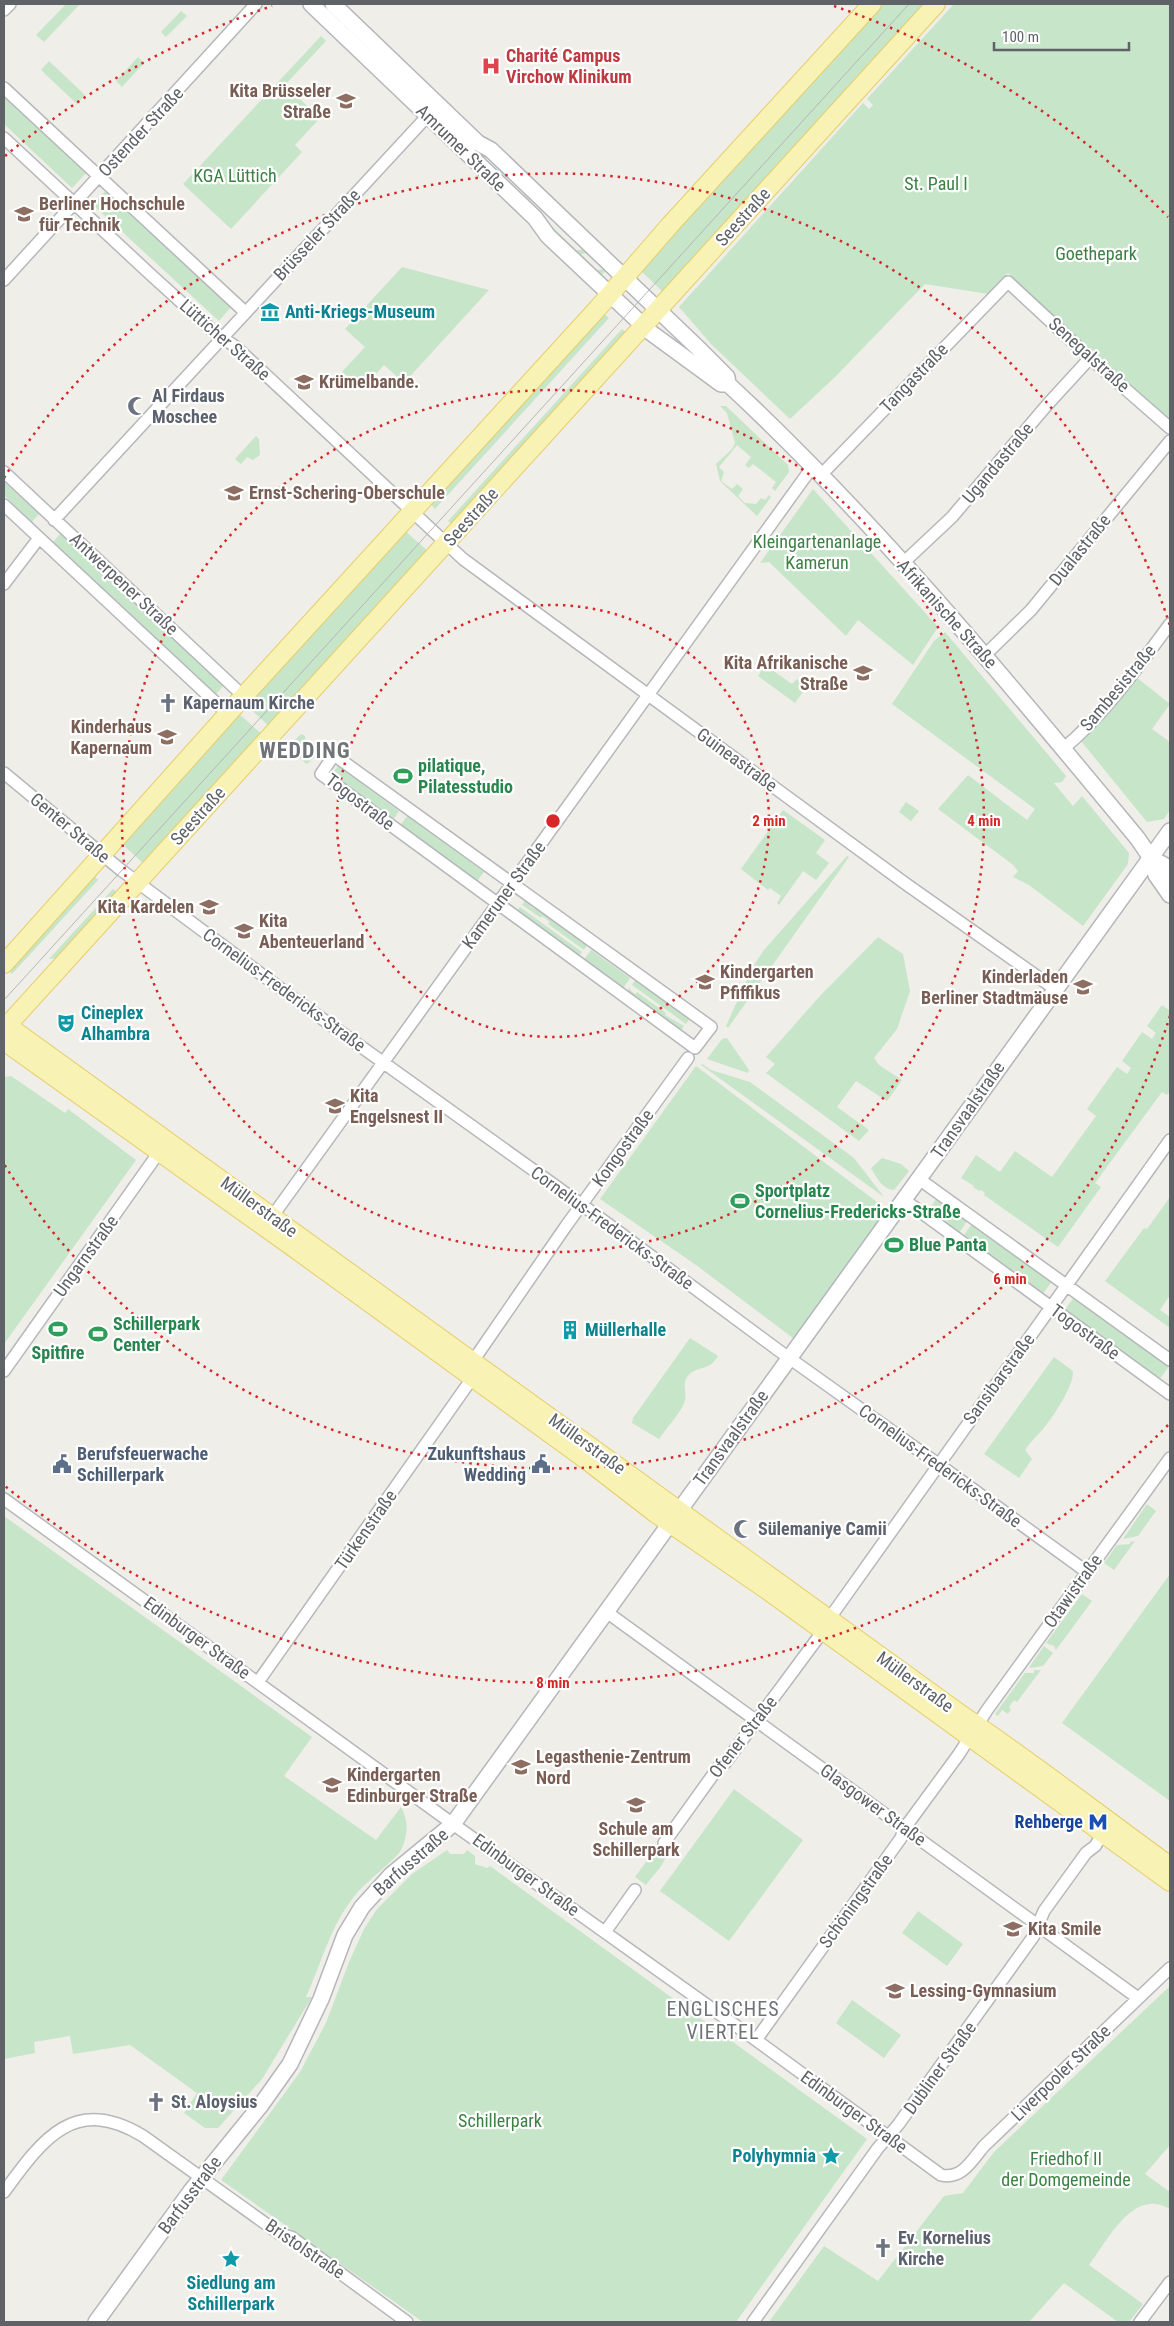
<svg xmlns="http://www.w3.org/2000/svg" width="1174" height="2326" viewBox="0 0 1174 2326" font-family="'Roboto Condensed',sans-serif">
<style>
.green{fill:#c7e5c9}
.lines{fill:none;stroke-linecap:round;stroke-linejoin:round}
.street-casing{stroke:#b5b7bb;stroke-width:14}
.secondary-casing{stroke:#b4b6bb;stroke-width:18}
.primary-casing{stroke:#e6cd6a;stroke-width:20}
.street{stroke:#fff;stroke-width:11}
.secondary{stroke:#fff;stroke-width:15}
.primary{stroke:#f8f3b4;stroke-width:18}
.tram{stroke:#b5b6b6;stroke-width:1}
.ring{fill:none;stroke:#d62828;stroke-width:2.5;stroke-dasharray:2.5 5}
.labels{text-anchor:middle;stroke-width:4.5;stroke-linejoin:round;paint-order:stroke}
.health-label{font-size:18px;font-weight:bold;fill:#be3a42;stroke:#fff;text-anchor:start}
.education-label{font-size:18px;font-weight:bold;fill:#785e54;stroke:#fff;text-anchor:start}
.street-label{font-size:18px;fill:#5f6266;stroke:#fff}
.park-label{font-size:18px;fill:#3c8044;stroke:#fff}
.culture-label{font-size:18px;font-weight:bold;fill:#0d838f;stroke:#fff;text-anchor:start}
.worship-label{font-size:18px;font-weight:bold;fill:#5b616d;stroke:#fff;text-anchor:start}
.leisure-label{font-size:18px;font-weight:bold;fill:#27864d;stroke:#fff;text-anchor:start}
.service-label{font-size:18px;font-weight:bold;fill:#4e5e75;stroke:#fff;text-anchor:start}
.transit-label{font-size:18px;font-weight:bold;fill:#164399;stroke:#fff;text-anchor:end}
.quarter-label{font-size:20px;letter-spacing:1px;fill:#707378;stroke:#fff}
.district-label{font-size:22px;font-weight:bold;letter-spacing:1px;fill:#707378;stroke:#fff}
.centre{fill:#d62828;stroke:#fff;stroke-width:2.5}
.ring-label{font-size:15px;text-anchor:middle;font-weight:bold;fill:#d62828;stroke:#fff;stroke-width:4.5;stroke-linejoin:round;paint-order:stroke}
</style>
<rect width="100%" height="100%" fill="#f0eee8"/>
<path class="green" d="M66 4H80L44 42 36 35Z
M882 4H929L665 294 640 270Z
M954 4H1170V420L1092 351 1008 273 988 294 925 284 834 378 790 419 711 344 679 307 863 103 869 109 873 105 867 99Z
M181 11 187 16 166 37 161 32Z
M321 36 326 41 285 85 320 118 295 145 302 152 231 229 183 184Z
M138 57 144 63 122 87 116 81Z
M49 61 85 95 77 104 41 70Z
M4 95 87 172 72 188 4 124Z
M438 123 476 154H486L490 158H481L520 196 530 195 534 199 525 200 576 250H587L590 253 581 254 597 270 607 269 600 277Z
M106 190 232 306 219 321 93 205Z
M402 267 489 290 404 383 384 365 362 390 342 372 365 347 345 329Z
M602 312 609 318 435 509 430 503Z
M622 329 628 334 454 526 448 521Z
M720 406H726L788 465 789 472 775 491 772 488 776 482 753 464 749 468 745 465 751 457 737 445 719 467 724 472 721 481 732 489 737 484 743 489 738 496 745 503 756 504 761 498 765 500 769 495 771 497 757 516 720 481 716 464 732 449 735 443 727 413Z
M256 436 259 439 260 455 253 460 247 457 241 464 235 459Z
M4 482 39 514 32 522 4 495Z
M813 489 938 627 913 665 858 620 846 636 769 562 760 563Z
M404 530 429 552 271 728 246 705Z
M61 533 224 685 216 694 53 542Z
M945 632 1066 776 1062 782 1054 783 1073 806 1082 796 1129 853 1128 864 1083 926 1029 885 1013 877 1018 871 1012 864 938 809 968 775 1027 820 1035 809 892 704 934 641Z
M765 665 792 684 797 679 807 686 795 703 758 676Z
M1136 677 1170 704 1152 729 1170 742V810L1164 819 1147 822 1081 741 1109 712Z
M238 713 264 736 145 865 121 843Z
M301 734 305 736 306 743H315L320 750 318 754 307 764 299 758 298 750 291 748 290 749 288 747Z
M338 766 399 811 393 820 331 775Z
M906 802 919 811 911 821 899 812Z
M783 810 825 840 816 853 829 863 816 880 803 871 779 905 777 903 781 896 770 888 768 890 741 869Z
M407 816 484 872 477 881 400 826Z
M847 856 849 857 728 1028 726 1026 752 968 764 950Z
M93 874 98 880 12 974 10 972Z
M113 889 118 893 60 958 49 959Z
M526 899 532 903 530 906 535 909 537 907 588 944 584 950 548 924 550 922 542 916 541 918 522 905Z
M520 907 582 952 578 958 516 913Z
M878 937 903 954 910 991 897 1029 874 1058 879 1065 902 1080 887 1101 856 1081 837 1107 869 1130 859 1141 766 1073 775 1064 766 1057 819 997Z
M591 950 630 978 622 990 582 962Z
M636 979 690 1018 686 1024 632 985Z
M630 987V990L635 994 637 992 666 1013 665 1015 684 1026 680 1032 626 993Z
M1162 1005 1170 1011V1091L1167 1095 1162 1092 1095 1183 1101 1187 1058 1247 984 1195 985 1193 981 1190 979 1191 973 1187 974 1186 961 1178 976 1155 1000 1172 1015 1151 1052 1177 1096 1116 1087 1109 1117 1067 1127 1074 1131 1068 1122 1061 1142 1032 1152 1039 1156 1033 1147 1026Z
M727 1038 749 1070 748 1073 707 1059 722 1039Z
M702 1064 711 1070 750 1082 854 1158 884 1197 701 1065Z
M696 1066 889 1211 797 1341 696 1265 600 1199Z
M11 1076 65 1113 68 1109 136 1160 4 1344V1077Z
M882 1158 901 1164 909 1171 894 1190C882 1189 877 1178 871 1168Z
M1170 1197V1295L1160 1310 1170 1317V1328L1105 1281 1144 1228 1147 1229Z
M937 1198 968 1220 958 1234 929 1213 931 1210 929 1209Z
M973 1222 1053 1280 1042 1295 962 1238Z
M1075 1296 1170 1365 1159 1380 1064 1311Z
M690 1338 718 1356C708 1373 697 1364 687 1377 682 1385 687 1392 685 1400 683 1410 665 1430 659 1439L632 1423 633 1418Z
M1054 1357 1073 1371C1074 1386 1053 1417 1043 1429 1037 1436 1030 1442 1025 1450L1032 1459 1019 1478 984 1454Z
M1147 1504 1156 1511 1138 1536 1123 1539Z
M4 1516 312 1737 284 1776 376 1840 401 1807C409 1822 408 1835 401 1850 396 1859 365 1883 357 1893 331 1923 322 1962 306 1997H312L262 2079 218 2128H205L184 2113 197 2093 130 2045 73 2054 70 2036 34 2042 35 2053 4 2059Z
M1135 1541 1114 1570 1104 1563 1117 1545 1130 1544V1542Z
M1170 1574V1801L1062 1723Z
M1082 1594 1092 1601 1056 1650 1054 1646 1046 1643Z
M1044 1646 1053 1653 1043 1666 1030 1668V1666Z
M1034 1670H1041L1017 1702 1014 1700 1009 1707 1011 1710 1008 1714 1002 1710 998 1716 995 1714 1025 1673H1034Z
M734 1789 803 1840 729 1941 660 1891Z
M659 1844 667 1849C668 1862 653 1875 646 1885L635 1877Z
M447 1850 450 1854H464L467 1850 475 1856V1864L487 1868 490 1866 867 2139 736 2322H423L221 2180 300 2072 326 2023 349 1962 364 1929 377 1909 412 1874Z
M918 1911 963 1944 947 1966 902 1933Z
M1170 1986V2145L1145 2174 1170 2192V2209C1133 2187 1108 2240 1089 2265L1143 2304 1129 2322H1118L1064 2283 1029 2322H769L824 2246 878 2281 944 2196 963 2193 994 2152Z
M852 2000 901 2035 884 2058 836 2023Z"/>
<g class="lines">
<g class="street-casing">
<path id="street" d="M4 10 10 4
M4 88 245 312
M4 138 150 274 214 332 236 347 463 559 906 884 1055 989
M4 280 256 4
M4 472 238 691 242 698
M821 475 1008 282 1090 358 1170 428
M4 505 228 714
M54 520 433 110
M902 564 952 517 1047 405 1090 358
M4 584 39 538
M985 655 1031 610 1170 441
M1063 749C1106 713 1137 668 1170 624
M334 755 711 1027 695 1048 321 774Z
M4 773 121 870 296 1000 589 1210 778 1350 938 1464 1087 1572
M919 1179 1170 1360
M903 1199 1170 1394
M269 1221 813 466
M473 1361 566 1226 688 1058
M4 1371 162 1148
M4 1499 453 1824 756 2040 941 2175C962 2180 972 2160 984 2146L1170 1968
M608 1613 1138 1998
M829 1619 1170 1140
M258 1682 473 1377
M664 1843 720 1765 725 1763 823 1631
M605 1932 635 1890
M756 2040 901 1838 904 1829 959 1754 987 1710 1170 1458
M4 2192C42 2140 74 2094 143 2136L280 2234 291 2237 407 2322
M753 2322 878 2148 898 2125 1033 1937 1044 1911 1086 1853 1095 1846 1103 1834
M1140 2322 1170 2282"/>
</g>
<g class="secondary-casing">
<path id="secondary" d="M311 4 535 218 548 236 650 332 721 384H726
M333 4 478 143 491 150 700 350 727 377 728 384C878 523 1008 682 1138 839L1151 858 1156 875 1170 895
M1151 858 1164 865 1170 873
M96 2322 191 2191 261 2105 290 2064 321 1999 345 1935 362 1907 391 1875 453 1824 1170 831"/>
</g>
<g class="primary-casing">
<path id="primary" d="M4 964 242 698 598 308 670 225 872 4
M4 1023 962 1715C1033 1763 1101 1816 1170 1866
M4 1029 936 4
M4 1041 294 1248 589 1462 655 1513 767 1590 1170 1882"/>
</g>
<use href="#street" class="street"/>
<use href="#secondary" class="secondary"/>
<use href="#primary" class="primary"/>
<path class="tram" d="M4 1000 909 4"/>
</g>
<g class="ring">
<circle cx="553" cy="821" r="216"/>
<circle cx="553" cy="821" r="431"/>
<path d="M1170 1016A647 647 0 0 1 4 1164M4 478A647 647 0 0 1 1170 626"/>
<path d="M1168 1425A862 862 0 0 1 5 1486M5 156A862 862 0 0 1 272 6M834 6A862 862 0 0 1 1168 217"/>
</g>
<defs>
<g id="hospital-bare" transform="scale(1.5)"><path d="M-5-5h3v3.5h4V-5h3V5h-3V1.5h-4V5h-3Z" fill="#e0444e" stroke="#fff" stroke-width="2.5" paint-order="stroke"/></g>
<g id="school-bare" transform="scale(1.5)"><path d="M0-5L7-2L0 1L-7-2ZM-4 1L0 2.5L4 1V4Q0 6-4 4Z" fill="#8d6e63" stroke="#fff" stroke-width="2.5" paint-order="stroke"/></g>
<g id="university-bare" transform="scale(1.5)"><path d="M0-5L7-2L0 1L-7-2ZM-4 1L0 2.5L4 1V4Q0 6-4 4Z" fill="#8d6e63" stroke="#fff" stroke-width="2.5" paint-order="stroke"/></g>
<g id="museum-bare" transform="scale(1.5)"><path d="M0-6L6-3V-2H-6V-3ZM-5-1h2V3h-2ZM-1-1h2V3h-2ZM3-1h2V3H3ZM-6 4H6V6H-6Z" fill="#0f9aa8" stroke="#fff" stroke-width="2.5" paint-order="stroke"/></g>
<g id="mosque-bare" transform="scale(1.5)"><path d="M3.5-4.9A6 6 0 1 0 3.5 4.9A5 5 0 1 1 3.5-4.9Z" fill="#6b7280" stroke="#fff" stroke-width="2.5" paint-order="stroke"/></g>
<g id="church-bare" transform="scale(1.5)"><path d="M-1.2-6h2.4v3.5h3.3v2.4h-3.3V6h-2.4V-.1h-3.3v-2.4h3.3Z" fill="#6b7280" stroke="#fff" stroke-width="2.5" paint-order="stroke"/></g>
<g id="stadium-bare" transform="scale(1.5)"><path d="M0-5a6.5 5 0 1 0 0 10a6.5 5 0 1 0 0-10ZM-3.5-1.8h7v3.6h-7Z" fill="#2e9e5b" stroke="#fff" stroke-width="2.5" paint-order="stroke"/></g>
<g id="theatre-bare" transform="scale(1.5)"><path d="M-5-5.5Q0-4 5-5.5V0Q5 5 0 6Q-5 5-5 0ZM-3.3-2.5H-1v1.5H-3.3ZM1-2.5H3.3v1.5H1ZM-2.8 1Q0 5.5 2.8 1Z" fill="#0f9aa8" stroke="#fff" stroke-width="2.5" paint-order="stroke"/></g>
<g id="building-bare" transform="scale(1.5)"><path d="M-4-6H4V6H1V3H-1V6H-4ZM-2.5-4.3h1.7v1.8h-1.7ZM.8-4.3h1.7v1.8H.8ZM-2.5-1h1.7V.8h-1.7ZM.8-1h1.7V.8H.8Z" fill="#0f9aa8" stroke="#fff" stroke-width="2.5" paint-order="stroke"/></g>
<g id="civic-bare" transform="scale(1.5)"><path d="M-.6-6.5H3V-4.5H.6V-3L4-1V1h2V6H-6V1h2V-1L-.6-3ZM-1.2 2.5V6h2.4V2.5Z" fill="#5c6f8a" stroke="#fff" stroke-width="2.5" paint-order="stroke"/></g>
<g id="metro-bare" transform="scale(1.5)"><path d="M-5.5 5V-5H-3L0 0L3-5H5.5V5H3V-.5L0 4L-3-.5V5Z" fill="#1a4fb4" stroke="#fff" stroke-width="2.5" paint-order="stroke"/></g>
<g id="sight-bare" transform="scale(1.5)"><path d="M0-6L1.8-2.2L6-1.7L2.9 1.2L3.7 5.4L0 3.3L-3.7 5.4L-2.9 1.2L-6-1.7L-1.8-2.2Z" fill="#0f9aa8" stroke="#fff" stroke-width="2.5" paint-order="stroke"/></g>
</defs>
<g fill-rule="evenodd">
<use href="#hospital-bare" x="491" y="66"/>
<use href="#school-bare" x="346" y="101"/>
<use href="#university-bare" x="24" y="214"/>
<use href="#museum-bare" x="270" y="312"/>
<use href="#school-bare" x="304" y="382"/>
<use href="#mosque-bare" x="137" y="406"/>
<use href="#school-bare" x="234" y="493"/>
<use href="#school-bare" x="863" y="673"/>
<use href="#church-bare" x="168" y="703"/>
<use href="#school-bare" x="167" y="737"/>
<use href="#stadium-bare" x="403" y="776"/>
<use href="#school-bare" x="209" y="907"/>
<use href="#school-bare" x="244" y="931"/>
<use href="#school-bare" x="705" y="982"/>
<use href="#school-bare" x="1083" y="987"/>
<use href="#theatre-bare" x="66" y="1023"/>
<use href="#school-bare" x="335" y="1106"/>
<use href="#stadium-bare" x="740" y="1201"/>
<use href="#stadium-bare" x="894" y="1245"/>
<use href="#stadium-bare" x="58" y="1329"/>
<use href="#building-bare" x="570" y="1330"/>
<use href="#stadium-bare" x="98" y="1334"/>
<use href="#civic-bare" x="62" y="1464"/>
<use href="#civic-bare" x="541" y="1464"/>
<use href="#mosque-bare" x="743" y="1529"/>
<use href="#university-bare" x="521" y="1767"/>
<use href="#school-bare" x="332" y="1785"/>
<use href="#school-bare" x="636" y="1805"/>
<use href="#metro-bare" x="1098" y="1822"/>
<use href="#school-bare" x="1013" y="1929"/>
<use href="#school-bare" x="895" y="1991"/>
<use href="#church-bare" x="156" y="2102"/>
<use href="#sight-bare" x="831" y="2156"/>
<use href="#church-bare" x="883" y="2248"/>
<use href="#sight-bare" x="231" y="2259"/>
</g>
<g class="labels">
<g class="health-label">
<text x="506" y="62">Charité Campus<tspan x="506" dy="21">Virchow Klinikum</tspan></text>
</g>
<g class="education-label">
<text x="331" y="97" text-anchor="end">Kita Brüsseler<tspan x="331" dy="21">Straße</tspan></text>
<text x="39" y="210">Berliner Hochschule<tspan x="39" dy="21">für Technik</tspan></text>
<text x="319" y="388">Krümelbande.</text>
<text x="249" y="499">Ernst-Schering-Oberschule</text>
<text x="848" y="669" text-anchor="end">Kita Afrikanische<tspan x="848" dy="21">Straße</tspan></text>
<text x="152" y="733" text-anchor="end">Kinderhaus<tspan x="152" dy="21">Kapernaum</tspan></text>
<text x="194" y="913" text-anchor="end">Kita Kardelen</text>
<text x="259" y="927">Kita<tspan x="259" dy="21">Abenteuerland</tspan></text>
<text x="720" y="978">Kindergarten<tspan x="720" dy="21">Pfiffikus</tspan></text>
<text x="1068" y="983" text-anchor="end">Kinderladen<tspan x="1068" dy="21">Berliner Stadtmäuse</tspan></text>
<text x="350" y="1102">Kita<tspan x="350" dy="21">Engelsnest II</tspan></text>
<text x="536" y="1763">Legasthenie-Zentrum<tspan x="536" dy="21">Nord</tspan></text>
<text x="347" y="1781">Kindergarten<tspan x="347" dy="21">Edinburger Straße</tspan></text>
<text x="636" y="1835" text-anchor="middle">Schule am<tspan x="636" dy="21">Schillerpark</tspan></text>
<text x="1028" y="1935">Kita Smile</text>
<text x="910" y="1997">Lessing-Gymnasium</text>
</g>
<g class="street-label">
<text transform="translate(141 132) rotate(-47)" y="6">Ostender Straße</text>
<text transform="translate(461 148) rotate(44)" y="6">Amrumer Straße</text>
<text transform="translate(743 217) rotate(-48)" y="6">Seestraße</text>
<text transform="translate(317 235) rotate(-47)" y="6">Brüsseler Straße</text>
<text transform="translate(225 340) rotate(41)" y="6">Lütticher Straße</text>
<text transform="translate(1089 355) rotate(42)" y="6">Senegalstraße</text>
<text transform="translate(914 378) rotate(-46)" y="6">Tangastraße</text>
<text transform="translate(998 463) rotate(-50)" y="6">Ugandastraße</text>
<text transform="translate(471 517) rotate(-48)" y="6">Seestraße</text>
<text transform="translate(1080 550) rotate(-51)" y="6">Dualastraße</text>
<text transform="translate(124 584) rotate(43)" y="6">Antwerpener Straße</text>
<text transform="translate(947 614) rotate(48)" y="6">Afrikanische Straße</text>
<text transform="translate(1118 688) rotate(-50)" y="6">Sambesistraße</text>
<text transform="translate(737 760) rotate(36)" y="6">Guineastraße</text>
<text transform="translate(360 802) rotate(37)" y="6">Togostraße</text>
<text transform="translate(198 816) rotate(-48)" y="6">Seestraße</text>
<text transform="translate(70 828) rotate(40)" y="6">Genter Straße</text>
<text transform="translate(504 895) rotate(-54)" y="6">Kameruner Straße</text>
<text transform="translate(284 990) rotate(36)" y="6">Cornelius-Fredericks-Straße</text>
<text transform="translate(968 1110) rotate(-55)" y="6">Transvaalstraße</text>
<text transform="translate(623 1148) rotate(-54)" y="6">Kongostraße</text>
<text transform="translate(259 1207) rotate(36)" y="6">Müllerstraße</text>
<text transform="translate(612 1228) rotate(36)" y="6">Cornelius-Fredericks-Straße</text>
<text transform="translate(86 1256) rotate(-54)" y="6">Ungarnstraße</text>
<text transform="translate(1085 1332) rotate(36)" y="6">Togostraße</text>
<text transform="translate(999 1379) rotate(-54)" y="6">Sansibarstraße</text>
<text transform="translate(731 1438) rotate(-54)" y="6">Transvaalstraße</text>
<text transform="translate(587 1444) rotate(36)" y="6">Müllerstraße</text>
<text transform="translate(940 1466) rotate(36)" y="6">Cornelius-Fredericks-Straße</text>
<text transform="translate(366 1530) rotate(-55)" y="6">Türkenstraße</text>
<text transform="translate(1073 1591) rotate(-54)" y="6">Otawistraße</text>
<text transform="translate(197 1638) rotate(36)" y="6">Edinburger Straße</text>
<text transform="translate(915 1682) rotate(36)" y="6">Müllerstraße</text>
<text transform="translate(743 1737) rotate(-52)" y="6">Ofener Straße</text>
<text transform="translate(873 1805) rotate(36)" y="6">Glasgower Straße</text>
<text transform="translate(411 1862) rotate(-41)" y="6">Barfusstraße</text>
<text transform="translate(526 1875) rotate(36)" y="6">Edinburger Straße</text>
<text transform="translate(856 1901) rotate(-54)" y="6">Schöningstraße</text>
<text transform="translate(940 2068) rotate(-54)" y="6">Dubliner Straße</text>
<text transform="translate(1061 2073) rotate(-44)" y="6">Liverpooler Straße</text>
<text transform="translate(854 2112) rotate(36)" y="6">Edinburger Straße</text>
<text transform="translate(190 2195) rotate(-53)" y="6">Barfusstraße</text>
<text transform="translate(305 2249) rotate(34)" y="6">Bristolstraße</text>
</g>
<g class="park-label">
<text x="235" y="182">KGA Lüttich</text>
<text x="936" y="190">St. Paul I</text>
<text x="1096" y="260">Goethepark</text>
<text x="817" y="548">Kleingartenanlage<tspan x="817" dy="21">Kamerun</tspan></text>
<text x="500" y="2127">Schillerpark</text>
<text x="1066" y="2165">Friedhof II<tspan x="1066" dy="21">der Domgemeinde</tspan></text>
</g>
<g class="culture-label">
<text x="285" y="318">Anti-Kriegs-Museum</text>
<text x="81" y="1019">Cineplex<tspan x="81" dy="21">Alhambra</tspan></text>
<text x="585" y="1336">Müllerhalle</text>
<text x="816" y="2162" text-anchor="end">Polyhymnia</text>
<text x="231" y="2289" text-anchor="middle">Siedlung am<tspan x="231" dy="21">Schillerpark</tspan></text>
</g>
<g class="worship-label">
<text x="152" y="402">Al Firdaus<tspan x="152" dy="21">Moschee</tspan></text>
<text x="183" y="709">Kapernaum Kirche</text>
<text x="758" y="1535">Sülemaniye Camii</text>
<text x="171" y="2108">St. Aloysius</text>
<text x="898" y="2244">Ev. Kornelius<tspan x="898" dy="21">Kirche</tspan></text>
</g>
<g class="leisure-label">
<text x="418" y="772">pilatique,<tspan x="418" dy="21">Pilatesstudio</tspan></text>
<text x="755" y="1197">Sportplatz<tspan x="755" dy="21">Cornelius-Fredericks-Straße</tspan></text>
<text x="909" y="1251">Blue Panta</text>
<text x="113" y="1330">Schillerpark<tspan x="113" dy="21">Center</tspan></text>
<text x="58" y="1359" text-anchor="middle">Spitfire</text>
</g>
<g class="service-label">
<text x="77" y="1460">Berufsfeuerwache<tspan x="77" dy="21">Schillerpark</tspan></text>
<text x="526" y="1460" text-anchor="end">Zukunftshaus<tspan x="526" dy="21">Wedding</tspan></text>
</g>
<g class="transit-label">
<text x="1083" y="1828">Rehberge</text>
</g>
<g class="quarter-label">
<text x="723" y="2016">ENGLISCHES<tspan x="723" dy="23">VIERTEL</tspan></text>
</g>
<g class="district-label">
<text x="305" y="758">WEDDING</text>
</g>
</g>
<circle cx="553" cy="821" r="8" class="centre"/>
<g class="ring-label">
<text x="769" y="826">2 min</text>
<text x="984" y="826">4 min</text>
<text x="1010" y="1284">6 min</text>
<text x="553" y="1688">8 min</text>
</g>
<rect width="1174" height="2326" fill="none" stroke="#5f6266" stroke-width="10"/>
<path d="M994 42v8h135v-8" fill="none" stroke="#5f6266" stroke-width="2.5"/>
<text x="1002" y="42" font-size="15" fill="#5f6266" stroke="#ffffff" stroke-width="4" paint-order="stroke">100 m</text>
</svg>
